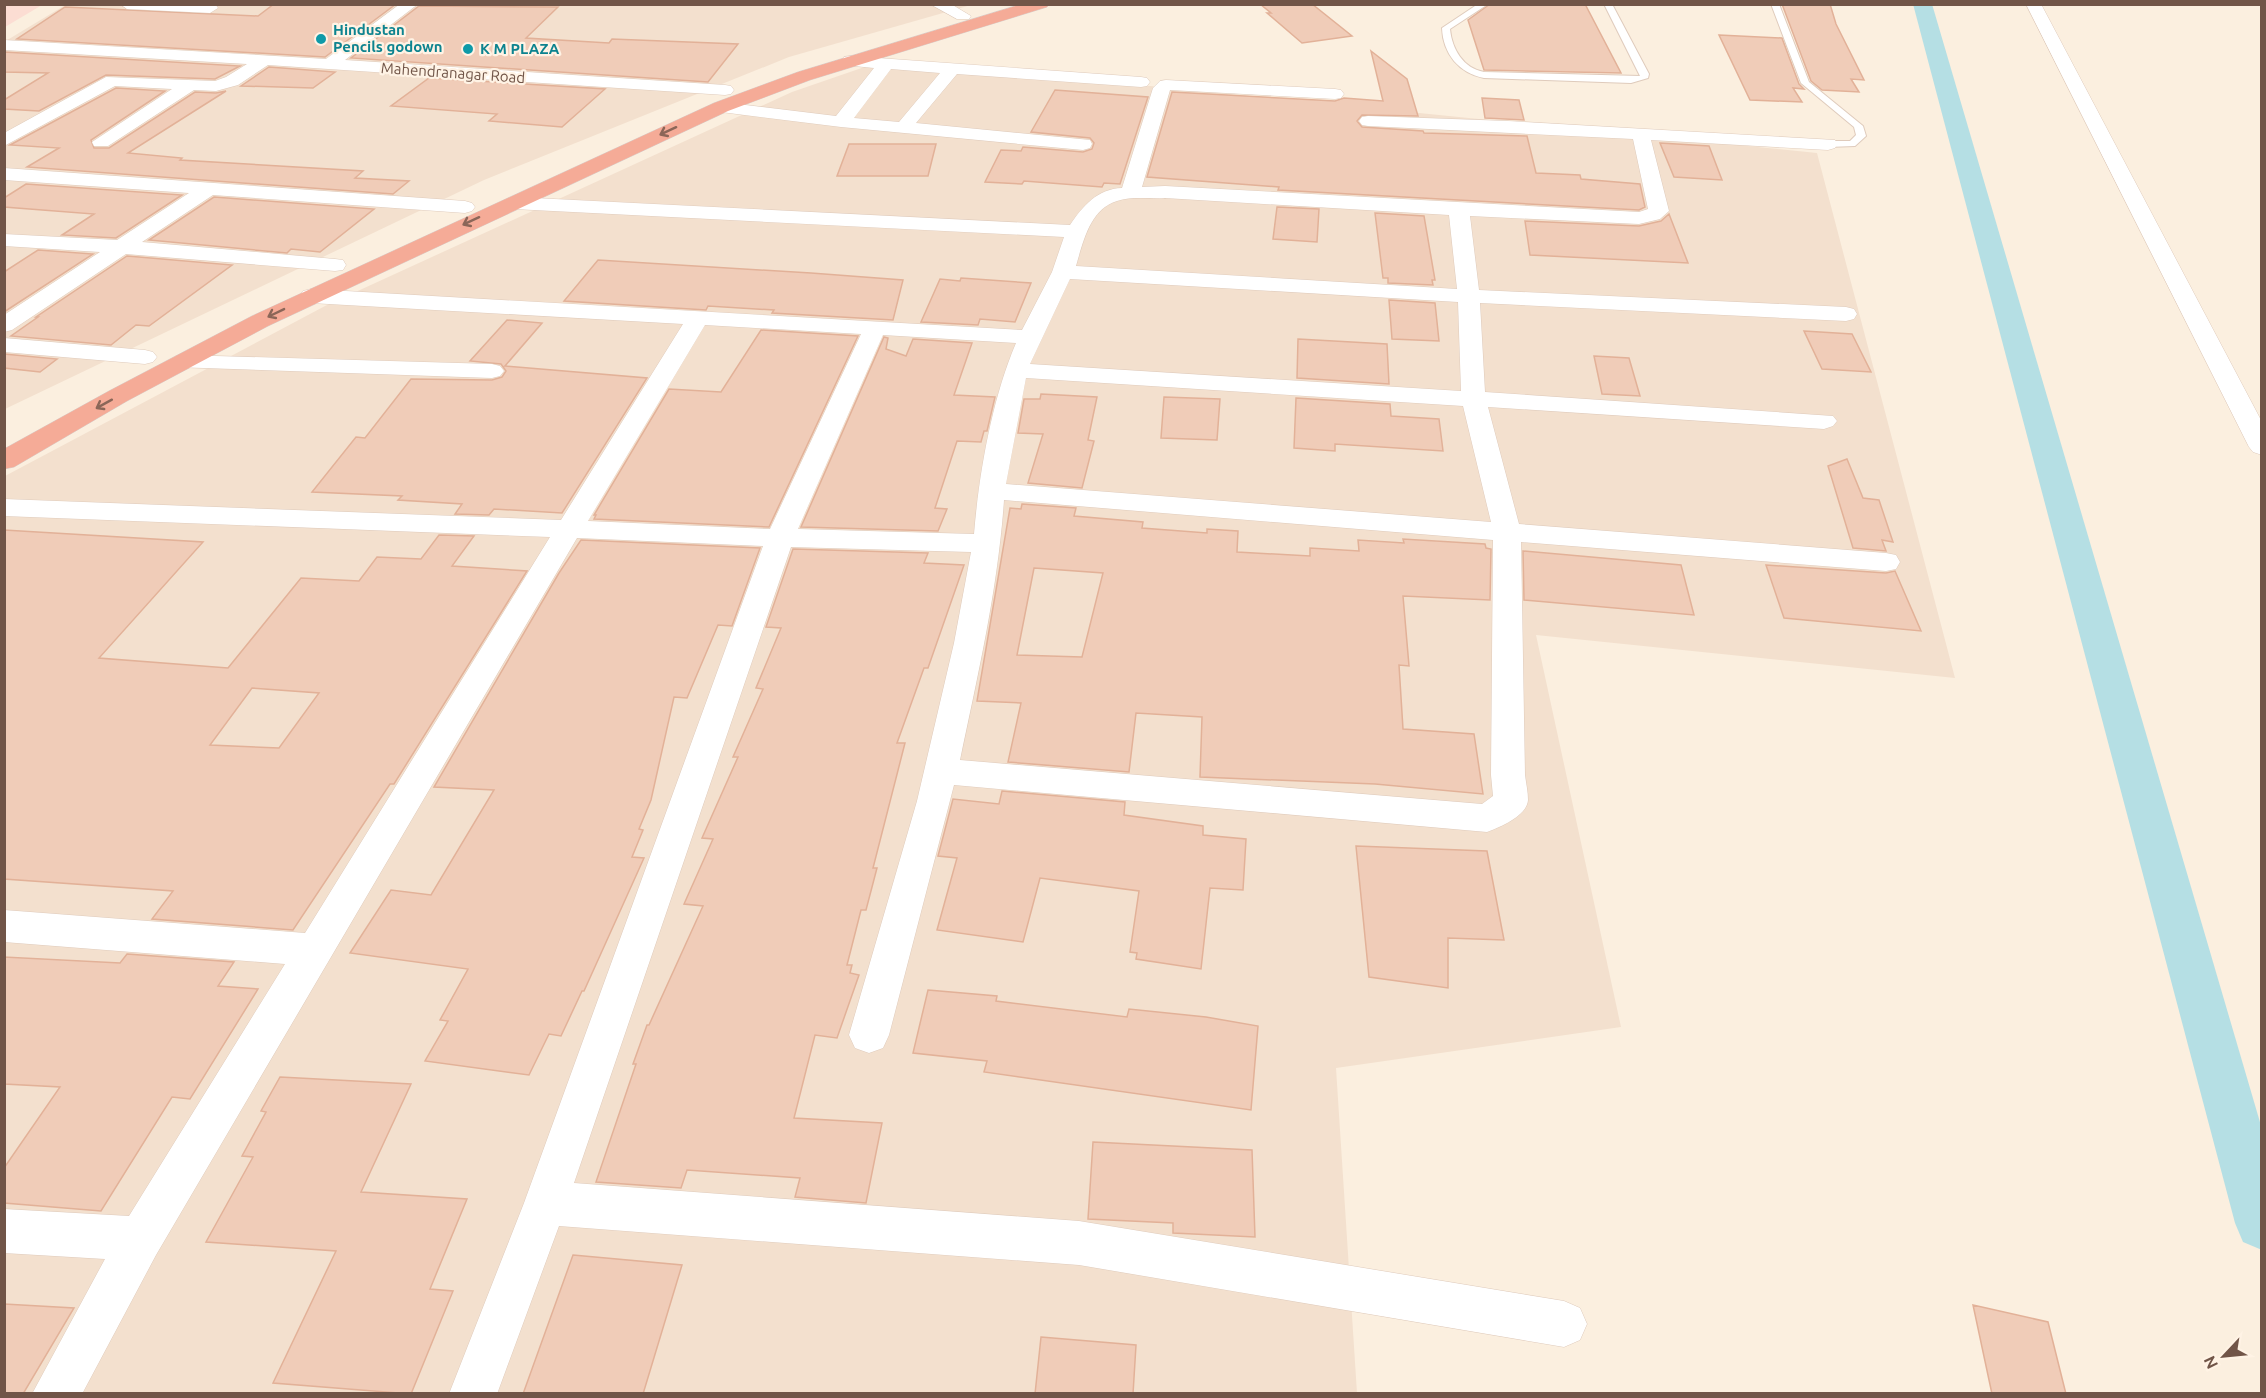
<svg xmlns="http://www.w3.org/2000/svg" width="2266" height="1398" viewBox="0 0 2266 1398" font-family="Ubuntu,sans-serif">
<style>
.residential{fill:#f3e0ce}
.commercial{fill:#fcddd3}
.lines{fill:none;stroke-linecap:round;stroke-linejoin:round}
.canal{fill:#b5dfe4;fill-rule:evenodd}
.building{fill:#f0ccb8;stroke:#e2b198;stroke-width:1.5;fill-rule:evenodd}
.lane-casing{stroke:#dfcbbc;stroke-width:2}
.street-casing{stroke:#dfcbbc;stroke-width:1}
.highway-casing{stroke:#d7cfcc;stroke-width:1}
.lane{fill:#fff;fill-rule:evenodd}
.street{fill:#fff;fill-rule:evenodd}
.highway{fill:#f5ab97;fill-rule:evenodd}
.oneway{stroke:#8b6658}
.culture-dot{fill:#0f9aa8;stroke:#fff3e5;stroke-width:2}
.labels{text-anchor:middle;stroke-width:4.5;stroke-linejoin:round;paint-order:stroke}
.far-culture-label{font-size:15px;font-weight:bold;fill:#0d838f;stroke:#fff3e5;text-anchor:start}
.far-street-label{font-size:15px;fill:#715548;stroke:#fff3e5}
</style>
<rect width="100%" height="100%" fill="#fbefdf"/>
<path class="residential" d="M67 4 971 5 789 57 484 180 5 409 4 42Z
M879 62 1140 85 1817 153 1955 678 1536 635 1621 1027 1336 1068 1357 1393 5 1394V476L325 306 792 92Z"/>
<path class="commercial" d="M5 4H42V5L5 27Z"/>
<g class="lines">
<path class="canal" d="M1913 4H1932L2262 1129V1250L2243 1242 2235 1223Z"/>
</g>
<path class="building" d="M274 4H396L325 57 17 39 65 7 258 16Z
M1260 4H1312L1352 36 1302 43 1267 13H1271Z
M1490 4H1585L1621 73 1484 70 1468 20Z
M1782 4H1830L1836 24 1864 80 1851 79 1859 92 1822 90 1811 81Z
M419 6 558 7 526 38 609 43 612 39 738 44 708 82 351 58Z
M1719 35 1782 38 1799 84 1804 89 1793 88 1802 102 1750 100Z
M1371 51 1407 79 1418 116 1362 115 1357 121 1362 127 1423 131 1424 133 1527 136 1536 173 1580 175 1581 179 1640 184 1645 207 1639 210 1278 190 1279 187 1147 177 1172 92 1335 101 1344 98 1383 101Z
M4 52 240 66 215 79 106 75 39 111 4 109V100L48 73 4 72Z
M269 67 335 72 313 88 241 86Z
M429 78 605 89 562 127 489 121 497 114 391 106Z
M116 88 165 91 91 140 94 148H109L195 92 216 93 226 91 128 153 182 158 180 160 363 171 355 178 409 181 393 194 27 167 59 148 10 145Z
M1055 90 1148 97 1120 184 1104 183 1102 187 1024 181 1022 184 985 182 1001 150 1021 151 1023 147 1083 152 1092 149 1094 143 1090 138 1031 132Z
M1482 98 1519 100 1524 120 1485 118Z
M1660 143 1709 146 1722 180 1674 177Z
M849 144H936L928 176H837Z
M26 184 182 195 116 238 62 235 94 214 4 207V198Z
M214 197 374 209 320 252 291 249 287 253 149 240Z
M1277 207 1319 209 1317 242 1273 239Z
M1375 213 1424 216 1435 280H1432L1433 285 1388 283V278H1383Z
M1669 214 1688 263 1530 255 1525 221 1639 226 1661 221Z
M38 250 93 254 4 312V272Z
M127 256 232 265 149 326 136 325 111 345 11 336 38 317H36Z
M598 260 811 273 903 280 893 320 772 313 774 310 708 306 706 310 564 301Z
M961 278 1031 283 1015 322 980 319 978 325 921 322 940 279 960 281Z
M1389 300 1435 303 1439 341 1392 339Z
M507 320 542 323 505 366 647 378 562 513 494 509 489 515 455 514 462 504 398 500 402 496 312 492 356 437 365 438 411 379 492 380 502 377 506 371 501 364 470 361Z
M761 330 858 336 769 527 594 519 596 515H594L669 389 721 392Z
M1804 331 1852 334 1871 372 1822 369Z
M884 337 888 338 886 349 906 356 913 339 972 343 954 395 995 397 987 431H984L981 442 957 441 935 508 947 509 938 531 801 527Z
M1298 339 1387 344 1389 384 1297 378Z
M4 354 57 359 40 372 4 368Z
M1594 356 1629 358 1640 396 1602 394Z
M1041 394 1097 397 1088 440 1094 441 1082 488 1028 483 1043 434 1018 433 1024 399H1040Z
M1164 397 1220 399 1217 440 1161 438Z
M1296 398 1390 404 1391 416 1439 419 1443 451 1335 444V451L1294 448Z
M1847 459 1863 498 1879 500 1893 542 1882 540 1886 551 1853 548 1828 466Z
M1022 504 1076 508 1074 516 1143 522 1142 528 1207 533V529L1238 531 1237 552 1310 556V548L1359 551 1358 540 1404 543 1403 539 1485 544 1486 548 1491 549 1490 600 1403 596 1409 666 1399 665 1403 729 1474 734 1483 794 1375 784 1200 777 1202 717 1136 713 1129 772 1008 762 1021 703 977 701 1010 508 1021 509ZM1034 568 1103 573 1082 657 1017 655Z
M4 530 203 542 99 658 228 668 301 578 359 581 377 557 421 559 439 535 474 536 452 566 527 571 394 784H390L293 930 152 919 173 891 4 879ZM252 688 319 693 279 748 210 745Z
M581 540 760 548 732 626 718 625 687 698 674 697 651 800 639 829 643 830 632 857 644 858 584 991H582L561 1036 549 1034 529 1075 425 1061 448 1021 440 1020 468 969 350 953 391 890 431 895 494 790 434 787 559 573Z
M793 549 928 553 924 563 964 565 928 668H924L897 743H905L873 868H877L866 910H861L847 965H852L850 973 859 975 837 1038 815 1035 794 1118 882 1123 866 1203 795 1197 800 1178 687 1170 681 1188 596 1182 636 1064H633L647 1025H649L703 906 684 904 713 839 702 838 738 757H733L763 689 756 688 781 628 766 627Z
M1523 551 1681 565 1694 615 1524 600Z
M1766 565 1886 573 1895 571 1921 631 1784 618Z
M1002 791 1125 802 1124 815 1203 826V835L1246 839 1243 890 1210 888 1201 969 1136 959 1137 953 1130 952 1139 891 1040 878 1023 942 937 930 957 858 938 856 953 799 999 804Z
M1356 846 1487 851 1504 940 1448 938V988L1369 977Z
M127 954 234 962 218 986 258 989 190 1099 172 1097 101 1211 4 1203V1168L60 1087 4 1084V957L120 963Z
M928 990 997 996 996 1001 1127 1017 1129 1009 1206 1017 1258 1026 1251 1110 984 1072 987 1061 913 1053Z
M280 1077 411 1084 361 1192 467 1199 430 1289 453 1291 411 1394 273 1383 336 1251 206 1242 253 1157 242 1156 266 1112 261 1111Z
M1093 1142 1252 1150 1255 1237 1173 1233V1223L1088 1219Z
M573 1255 682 1265 643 1394H523Z
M4 1304 74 1308 23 1394H4Z
M1973 1305 2048 1322 2066 1394H1992Z
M1041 1337 1136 1345 1133 1394H1035Z"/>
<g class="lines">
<g class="lane-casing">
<path id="lane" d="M1478 4H1488L1450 29C1452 49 1463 68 1484 72L1640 76 1604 4H1612L1649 74 1648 78 1631 83 1484 78C1459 73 1443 54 1442 28Z
M1771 4H1779L1809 82 1863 126 1866 136 1855 146 1828 147 1823 144 1828 141H1850L1856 135 1854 127 1801 83Z"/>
</g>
<g class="street-casing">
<path id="street" d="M120 4H215L218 8 210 13 127 9Z
M400 4H418L345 60 725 85 731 86 734 90 731 94 725 95 268 65 238 85 216 91 194 90 108 146H94L92 142 172 89 115 86 4 146V133L106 77 215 81 226 77 247 64 4 50V40L326 59Z
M930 4H951L971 16 969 19H957Z
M2026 4H2041L2262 422V455L2253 452 2249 447Z
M850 56 1141 77 1147 78 1150 82 1147 86 1141 87 957 74 916 123 1090 140 1092 144 1090 148 1083 150 841 127 721 112 715 111 712 107 715 103 721 102 836 116 874 68 844 65 842 61 844 57ZM891 69 940 73 899 122 854 118Z
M1166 80 1335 89 1341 90 1344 94 1341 98 1335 99 1170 90 1142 187 1165 186 1639 212 1648 209 1633 139 1368 126 1362 125 1359 121 1362 117 1368 116 1508 121 1835 140 1837 144 1835 148 1828 150 1651 140 1669 211 1660 219 1639 224 1470 216 1479 290 1846 307 1854 309 1857 314 1854 319 1846 321 1480 303 1485 392 1833 416 1837 421 1833 426 1824 429 1488 407 1519 524 1886 553 1896 555 1900 562 1896 569 1886 571 1521 542 1525 775C1526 783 1528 792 1528 800 1527 816 1500 827 1487 832L954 785 889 1035 883 1048 869 1053 855 1048 849 1035 917 801 954 643 971 552 791 547 574 1183 1079 1221 1564 1301 1580 1308 1587 1324 1580 1340 1564 1347 1079 1265 559 1226 497 1394H449L524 1203 763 546 577 538 156 1255 82 1394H32L105 1259 4 1253V1209L129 1216 285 964 4 942V910L305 933 550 537 4 516V499L561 520 683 324 311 303 303 301 300 296 303 291 311 289 1022 330 1052 272 1064 237 514 209 507 207 504 203 507 199 514 197 1070 225C1083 206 1097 189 1122 188L1153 88 1160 81ZM1165 198 1449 215 1457 289 1076 266C1083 242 1090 209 1117 201 1131 196 1150 199 1165 198ZM1070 279 1458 302 1461 391 1030 364ZM705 325 861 334 770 529 588 521ZM883 335 1016 343C992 399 979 473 974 534L798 529ZM1026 378 1463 406 1491 522 1006 484ZM1004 500 1493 540 1491 775 1493 796 1482 804 960 760C978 674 998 588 1004 500Z
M4 168 465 201 472 203 475 207 472 211 465 213 213 195 142 242 335 259 343 260 346 265 343 270 335 271 126 254 12 330 4 332V315L100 252 4 246V234L117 240 189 193 4 180Z
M4 338 145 350 153 352 157 357 153 362 145 364 4 352Z
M182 355 492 364 500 366 504 371 500 376 492 378 174 367 170 362 174 357Z"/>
</g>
<g class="highway-casing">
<path id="highway" d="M1022 4H1049L1047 7 810 80 728 111 268 326 127 401 14 467 4 469V449L109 391 252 316 714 103 798 72Z"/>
</g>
<use href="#lane" class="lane"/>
<use href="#street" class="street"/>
<use href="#highway" class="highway"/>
</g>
<defs><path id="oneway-shaft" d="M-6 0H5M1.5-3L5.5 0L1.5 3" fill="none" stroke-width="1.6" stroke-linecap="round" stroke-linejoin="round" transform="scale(1.5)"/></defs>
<g class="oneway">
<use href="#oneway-shaft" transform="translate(668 131) rotate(155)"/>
<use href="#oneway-shaft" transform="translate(471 221) rotate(155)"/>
<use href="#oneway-shaft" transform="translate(276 313) rotate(154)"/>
<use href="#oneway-shaft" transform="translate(104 404) rotate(151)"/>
</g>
<g class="culture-dot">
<circle cx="321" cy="39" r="6"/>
<circle cx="468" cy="49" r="6"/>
</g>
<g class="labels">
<g class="far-culture-label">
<text x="333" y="35">Hindustan<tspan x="333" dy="17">Pencils godown</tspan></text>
<text x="480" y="54">K M PLAZA</text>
</g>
<g class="far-street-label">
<text transform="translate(453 73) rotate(4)" y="5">Mahendranagar Road</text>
</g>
</g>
<rect width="2266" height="1398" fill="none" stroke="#715548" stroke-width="12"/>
<g transform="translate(2224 1356) rotate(244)" stroke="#fff3e5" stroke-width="4.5" paint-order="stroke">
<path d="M0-4.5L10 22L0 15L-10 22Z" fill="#715548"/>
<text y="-9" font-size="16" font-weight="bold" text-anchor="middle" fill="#715548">N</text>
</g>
</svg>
